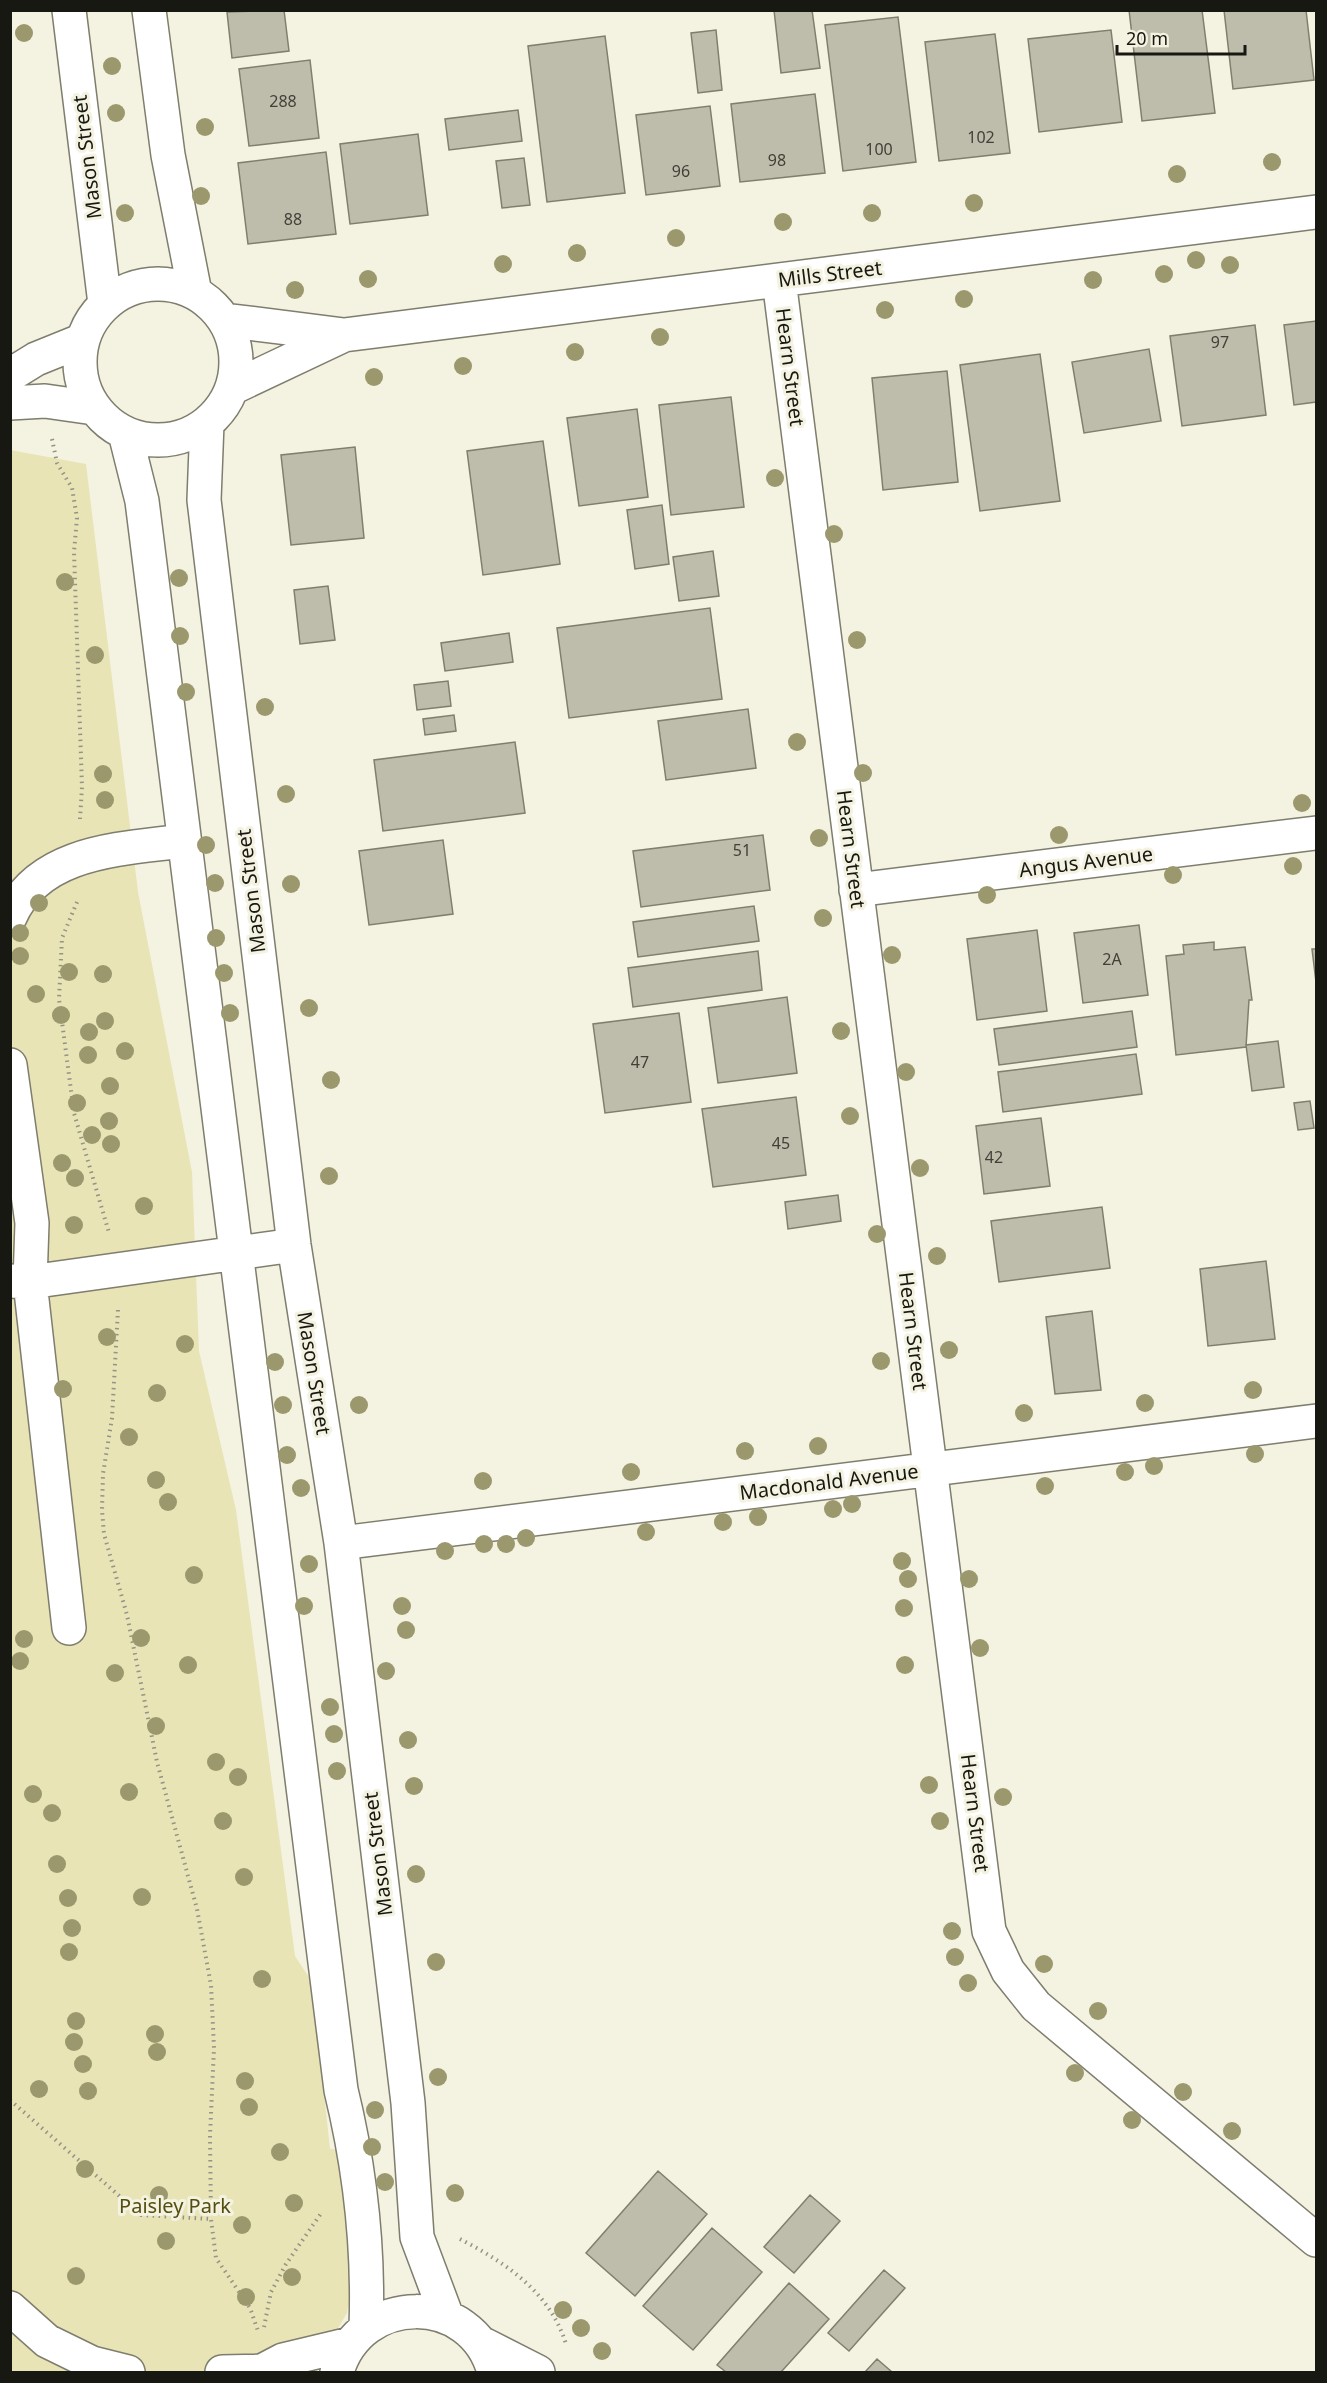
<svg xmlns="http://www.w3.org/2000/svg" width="1327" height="2383" viewBox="0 0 1327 2383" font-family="'Noto Sans',sans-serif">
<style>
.green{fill:#e8e4b6}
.building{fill:#bebdac;stroke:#807e6e;stroke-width:1.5}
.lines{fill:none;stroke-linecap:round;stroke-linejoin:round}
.minor-casing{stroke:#7f7d6d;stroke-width:36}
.path{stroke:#949386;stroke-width:4;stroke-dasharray:1.5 4.5;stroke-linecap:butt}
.minor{stroke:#fff;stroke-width:33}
.tree{fill:#9c986e}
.labels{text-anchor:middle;stroke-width:6;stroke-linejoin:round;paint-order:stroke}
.number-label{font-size:16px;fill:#424138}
.street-label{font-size:20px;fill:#181812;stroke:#f4f2e0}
.park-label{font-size:20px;fill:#544e10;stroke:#f4f2e0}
</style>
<rect width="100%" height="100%" fill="#f4f2e0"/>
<path class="green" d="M10 450 86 464 138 892 192 1172 199 1351 236 1510 295 1956 312 1982 330 2149 346 2150 353 2272 347 2313 334 2335 283 2372H11Z"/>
<path class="building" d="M284 10 289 51 232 58 227 12Z
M774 10H812L820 68 781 73Z
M1129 10H1202L1215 113 1142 121Z
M1224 10H1306L1314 80 1233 89Z
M898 17 916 162 843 171 825 25Z
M716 30 722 90 698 93 691 33Z
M1111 30 1122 122 1039 132 1028 39Z
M995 34 1010 153 939 161 925 42Z
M605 36 625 193 547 202 528 46Z
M310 60 319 138 249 146 239 69Z
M815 94 825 173 740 182 731 104Z
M710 106 720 186 646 195 636 115Z
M518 110 522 141 449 150 445 119Z
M418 134 428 215 350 224 340 144Z
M326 152 336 234 248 244 238 163Z
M524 158 530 205 502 208 496 161Z
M1316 321V402L1294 405 1284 325Z
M1255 325 1266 415 1182 426 1170 336Z
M1149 349 1161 421 1084 433 1072 362Z
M1040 354 1060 501 980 511 960 365Z
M947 371 958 482 883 490 872 378Z
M731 397 744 507 671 515 659 405Z
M637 409 648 497 579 506 567 418Z
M543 441 560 564 483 575 467 451Z
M355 447 364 538 291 545 281 455Z
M662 505 669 564 635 569 627 510Z
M713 551 719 596 679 601 673 557Z
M328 586 335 640 300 644 294 590Z
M710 608 722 699 569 718 557 628Z
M509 633 513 662 445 671 441 643Z
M448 681 451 706 417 710 414 685Z
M748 709 756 768 666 780 658 721Z
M454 715 456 731 425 735 423 719Z
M515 742 525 813 383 831 374 760Z
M763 835 770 890 641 907 633 851Z
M443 840 453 914 369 925 359 851Z
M754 906 759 941 638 957 633 922Z
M1139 925 1148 995 1083 1003 1074 933Z
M1037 930 1047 1011 977 1020 967 939Z
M1214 942V950L1245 947 1252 1000H1249L1246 1047 1176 1055 1166 956 1184 954 1183 945Z
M1312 949H1316V982Z
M758 951 762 990 633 1007 628 968Z
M787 997 797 1073 718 1083 708 1008Z
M1132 1011 1137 1047 999 1065 994 1029Z
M679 1013 691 1102 605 1113 593 1024Z
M1278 1041 1284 1087 1252 1091 1246 1045Z
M1136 1054 1142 1094 1003 1112 998 1072Z
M796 1097 806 1175 713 1187 702 1109Z
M1310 1101 1314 1128 1298 1130 1294 1103Z
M1041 1118 1050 1186 984 1194 976 1126Z
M838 1195 841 1221 788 1229 785 1202Z
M1102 1207 1110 1268 999 1282 991 1221Z
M1266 1261 1275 1339 1208 1346 1200 1269Z
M1092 1311 1101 1390 1055 1394 1046 1317Z
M658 2171 707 2214 635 2296 586 2253Z
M810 2195 840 2221 794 2273 764 2247Z
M712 2228 762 2272 693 2350 643 2306Z
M884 2270 905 2288 849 2351 828 2333Z
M789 2283 829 2319 781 2372H726L717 2365Z
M877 2359 892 2372H865Z"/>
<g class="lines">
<g class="minor-casing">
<path id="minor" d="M69 10 105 304
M149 10 168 155 195 293
M779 280 989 1931 1008 1971 1036 2006 1316 2240
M80 362a78 78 0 1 1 156 0a78 78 0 1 1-156 0Z
M224 320 344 335 1316 212
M10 375 36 359 83 340
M232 388 344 335
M10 403 45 401 94 408
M207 423 204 500 294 1245 341 1543 408 2103 417 2237 447 2317
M125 433 142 501 341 2090C360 2168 369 2247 366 2328
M856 890 1316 833
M10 917C39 850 123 849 183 841
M10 1065 32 1223 30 1282 69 1628
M10 1281 30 1282 294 1245
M341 1543 1316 1421
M10 2308 47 2341 92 2363 128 2372
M481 2343 538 2372
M222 2372 262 2371 283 2360 350 2344
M337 2372C360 2292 472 2291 494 2372"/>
</g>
<path class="path" d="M52 439 57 463 72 488 77 518 74 552 82 787 80 819
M77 902 62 938 59 999 74 1113 109 1233
M118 1310 112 1418 103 1474 102 1510 104 1534 127 1615 157 1762 197 1909 211 1985 214 2048 210 2136 211 2219 216 2258 250 2308 258 2331
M10 2100 141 2215 211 2219
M460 2239C506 2263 550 2292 566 2344
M264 2327 271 2292 286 2264 322 2212"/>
<use href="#minor" class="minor"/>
</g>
<g class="tree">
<circle cx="24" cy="33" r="9"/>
<circle cx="112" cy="66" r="9"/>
<circle cx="116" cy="113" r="9"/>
<circle cx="205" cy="127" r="9"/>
<circle cx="1272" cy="162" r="9"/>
<circle cx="1177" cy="174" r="9"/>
<circle cx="201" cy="196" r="9"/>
<circle cx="974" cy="203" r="9"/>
<circle cx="125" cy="213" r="9"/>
<circle cx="872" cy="213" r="9"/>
<circle cx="783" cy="222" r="9"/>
<circle cx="676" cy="238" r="9"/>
<circle cx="577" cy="253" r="9"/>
<circle cx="1196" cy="260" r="9"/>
<circle cx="503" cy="264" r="9"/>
<circle cx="1230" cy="265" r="9"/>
<circle cx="1164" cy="274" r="9"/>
<circle cx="368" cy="279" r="9"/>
<circle cx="1093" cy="280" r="9"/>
<circle cx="295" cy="290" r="9"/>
<circle cx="964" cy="299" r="9"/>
<circle cx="885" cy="310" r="9"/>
<circle cx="660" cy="337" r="9"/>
<circle cx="575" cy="352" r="9"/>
<circle cx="463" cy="366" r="9"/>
<circle cx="374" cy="377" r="9"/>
<circle cx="775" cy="478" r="9"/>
<circle cx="834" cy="534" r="9"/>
<circle cx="179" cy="578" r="9"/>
<circle cx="65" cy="582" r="9"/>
<circle cx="180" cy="636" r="9"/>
<circle cx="857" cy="640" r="9"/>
<circle cx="95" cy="655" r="9"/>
<circle cx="186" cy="692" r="9"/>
<circle cx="265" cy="707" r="9"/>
<circle cx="797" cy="742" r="9"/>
<circle cx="863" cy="773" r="9"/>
<circle cx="103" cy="774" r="9"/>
<circle cx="286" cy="794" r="9"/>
<circle cx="105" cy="800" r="9"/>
<circle cx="1302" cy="803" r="9"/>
<circle cx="1059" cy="835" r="9"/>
<circle cx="819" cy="838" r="9"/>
<circle cx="206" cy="845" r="9"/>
<circle cx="1293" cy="866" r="9"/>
<circle cx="1173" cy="875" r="9"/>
<circle cx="215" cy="883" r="9"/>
<circle cx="291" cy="884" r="9"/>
<circle cx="987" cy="895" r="9"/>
<circle cx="39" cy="903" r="9"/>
<circle cx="823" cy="918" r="9"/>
<circle cx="20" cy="933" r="9"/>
<circle cx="216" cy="938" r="9"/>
<circle cx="892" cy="955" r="9"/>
<circle cx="20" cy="956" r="9"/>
<circle cx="69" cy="972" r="9"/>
<circle cx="224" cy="973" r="9"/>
<circle cx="103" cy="974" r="9"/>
<circle cx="36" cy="994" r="9"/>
<circle cx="309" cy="1008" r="9"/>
<circle cx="230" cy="1013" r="9"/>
<circle cx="61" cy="1015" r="9"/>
<circle cx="105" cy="1021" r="9"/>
<circle cx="841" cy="1031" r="9"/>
<circle cx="89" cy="1032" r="9"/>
<circle cx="125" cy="1051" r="9"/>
<circle cx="88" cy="1055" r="9"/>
<circle cx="906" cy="1072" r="9"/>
<circle cx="331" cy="1080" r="9"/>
<circle cx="110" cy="1086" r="9"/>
<circle cx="77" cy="1103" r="9"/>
<circle cx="850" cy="1116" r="9"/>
<circle cx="109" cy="1121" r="9"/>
<circle cx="92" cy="1135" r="9"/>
<circle cx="111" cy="1144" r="9"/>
<circle cx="62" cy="1163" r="9"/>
<circle cx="920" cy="1168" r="9"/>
<circle cx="329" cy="1176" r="9"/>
<circle cx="75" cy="1178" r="9"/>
<circle cx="144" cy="1206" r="9"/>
<circle cx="74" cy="1225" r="9"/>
<circle cx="877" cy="1234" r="9"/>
<circle cx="937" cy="1256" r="9"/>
<circle cx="107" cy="1337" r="9"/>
<circle cx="185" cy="1344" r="9"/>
<circle cx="949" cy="1350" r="9"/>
<circle cx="881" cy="1361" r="9"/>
<circle cx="275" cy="1362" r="9"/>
<circle cx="63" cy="1389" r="9"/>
<circle cx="1253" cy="1390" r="9"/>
<circle cx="157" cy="1393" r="9"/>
<circle cx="1145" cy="1403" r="9"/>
<circle cx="283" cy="1405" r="9"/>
<circle cx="359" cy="1405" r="9"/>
<circle cx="1024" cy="1413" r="9"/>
<circle cx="129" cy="1437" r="9"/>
<circle cx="818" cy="1446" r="9"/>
<circle cx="745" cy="1451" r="9"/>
<circle cx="1255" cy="1454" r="9"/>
<circle cx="287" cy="1455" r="9"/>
<circle cx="1154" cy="1466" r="9"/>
<circle cx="631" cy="1472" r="9"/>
<circle cx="1125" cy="1472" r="9"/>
<circle cx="156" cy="1480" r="9"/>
<circle cx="483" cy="1481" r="9"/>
<circle cx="1045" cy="1486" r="9"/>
<circle cx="301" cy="1488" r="9"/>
<circle cx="168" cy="1502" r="9"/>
<circle cx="852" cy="1504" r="9"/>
<circle cx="833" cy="1509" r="9"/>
<circle cx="758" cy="1517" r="9"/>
<circle cx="723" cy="1522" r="9"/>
<circle cx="646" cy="1532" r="9"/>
<circle cx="526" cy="1538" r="9"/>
<circle cx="484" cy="1544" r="9"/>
<circle cx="506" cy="1544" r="9"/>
<circle cx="445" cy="1551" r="9"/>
<circle cx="902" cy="1561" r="9"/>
<circle cx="309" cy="1564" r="9"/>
<circle cx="194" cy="1575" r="9"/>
<circle cx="908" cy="1579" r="9"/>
<circle cx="969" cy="1579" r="9"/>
<circle cx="304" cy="1606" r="9"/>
<circle cx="402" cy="1606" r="9"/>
<circle cx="904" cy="1608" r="9"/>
<circle cx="406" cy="1630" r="9"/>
<circle cx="141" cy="1638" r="9"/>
<circle cx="24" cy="1639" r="9"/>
<circle cx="980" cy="1648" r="9"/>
<circle cx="20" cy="1661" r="9"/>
<circle cx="188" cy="1665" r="9"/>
<circle cx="905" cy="1665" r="9"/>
<circle cx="386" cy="1671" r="9"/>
<circle cx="115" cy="1673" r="9"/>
<circle cx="330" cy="1707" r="9"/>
<circle cx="156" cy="1726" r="9"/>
<circle cx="334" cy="1734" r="9"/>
<circle cx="408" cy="1740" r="9"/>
<circle cx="216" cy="1762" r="9"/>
<circle cx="337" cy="1771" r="9"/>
<circle cx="238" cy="1777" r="9"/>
<circle cx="929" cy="1785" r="9"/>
<circle cx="414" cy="1786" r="9"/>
<circle cx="129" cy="1792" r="9"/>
<circle cx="33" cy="1794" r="9"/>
<circle cx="1003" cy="1797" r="9"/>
<circle cx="52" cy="1813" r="9"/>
<circle cx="223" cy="1821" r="9"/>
<circle cx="940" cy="1821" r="9"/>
<circle cx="57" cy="1864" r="9"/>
<circle cx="416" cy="1874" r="9"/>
<circle cx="244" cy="1877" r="9"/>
<circle cx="142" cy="1897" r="9"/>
<circle cx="68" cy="1898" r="9"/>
<circle cx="72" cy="1928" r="9"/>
<circle cx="952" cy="1931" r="9"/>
<circle cx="69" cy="1952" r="9"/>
<circle cx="955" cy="1957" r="9"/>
<circle cx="436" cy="1962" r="9"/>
<circle cx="1044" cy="1964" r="9"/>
<circle cx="262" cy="1979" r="9"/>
<circle cx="968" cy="1983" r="9"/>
<circle cx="1098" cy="2011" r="9"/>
<circle cx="76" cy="2021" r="9"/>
<circle cx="155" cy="2034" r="9"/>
<circle cx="74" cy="2042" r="9"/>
<circle cx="157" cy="2052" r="9"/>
<circle cx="83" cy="2064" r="9"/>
<circle cx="1075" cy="2073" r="9"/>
<circle cx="438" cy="2077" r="9"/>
<circle cx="245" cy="2081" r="9"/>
<circle cx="39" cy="2089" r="9"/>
<circle cx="88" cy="2091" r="9"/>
<circle cx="1183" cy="2092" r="9"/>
<circle cx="249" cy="2107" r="9"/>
<circle cx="375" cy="2110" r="9"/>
<circle cx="1132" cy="2120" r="9"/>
<circle cx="1232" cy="2131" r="9"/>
<circle cx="372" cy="2147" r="9"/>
<circle cx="280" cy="2152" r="9"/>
<circle cx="85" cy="2169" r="9"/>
<circle cx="385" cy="2182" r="9"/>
<circle cx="455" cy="2193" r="9"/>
<circle cx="159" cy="2195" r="9"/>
<circle cx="294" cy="2203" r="9"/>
<circle cx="242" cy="2225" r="9"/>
<circle cx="166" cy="2241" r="9"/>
<circle cx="76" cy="2276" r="9"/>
<circle cx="292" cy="2277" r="9"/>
<circle cx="246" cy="2297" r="9"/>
<circle cx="563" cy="2310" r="9"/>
<circle cx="581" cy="2328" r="9"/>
<circle cx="602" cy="2351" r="9"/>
</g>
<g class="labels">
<g class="number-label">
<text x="283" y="107">288</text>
<text x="981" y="143">102</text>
<text x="879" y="155">100</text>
<text x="777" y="166">98</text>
<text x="681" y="177">96</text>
<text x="293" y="225">88</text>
<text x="1220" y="348">97</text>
<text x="742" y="856">51</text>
<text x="1112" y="965">2A</text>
<text x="640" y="1068">47</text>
<text x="781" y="1149">45</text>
<text x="994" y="1163">42</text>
</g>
<g class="street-label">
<text transform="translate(87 157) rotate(-97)" y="7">Mason Street</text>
<text transform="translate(830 274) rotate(-7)" y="7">Mills Street</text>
<text transform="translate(790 367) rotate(83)" y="7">Hearn Street</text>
<text transform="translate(851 849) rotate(83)" y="7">Hearn Street</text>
<text transform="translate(1086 862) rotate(-7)" y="7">Angus Avenue</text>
<text transform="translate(251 891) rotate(-97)" y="7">Mason Street</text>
<text transform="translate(913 1331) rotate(83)" y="7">Hearn Street</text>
<text transform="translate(314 1373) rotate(81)" y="7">Mason Street</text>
<text transform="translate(829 1482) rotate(-7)" y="7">Macdonald Avenue</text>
<text transform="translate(975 1813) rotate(83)" y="7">Hearn Street</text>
<text transform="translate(378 1854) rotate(-97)" y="7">Mason Street</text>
</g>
<g class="park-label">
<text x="175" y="2213">Paisley Park</text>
</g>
</g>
<rect width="1327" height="2383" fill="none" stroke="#181812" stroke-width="24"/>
<path d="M1117 45v9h128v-9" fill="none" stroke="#181812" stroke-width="3"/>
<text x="1126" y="45" font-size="18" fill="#181812" stroke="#f4f2e0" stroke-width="4.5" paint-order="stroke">20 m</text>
</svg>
